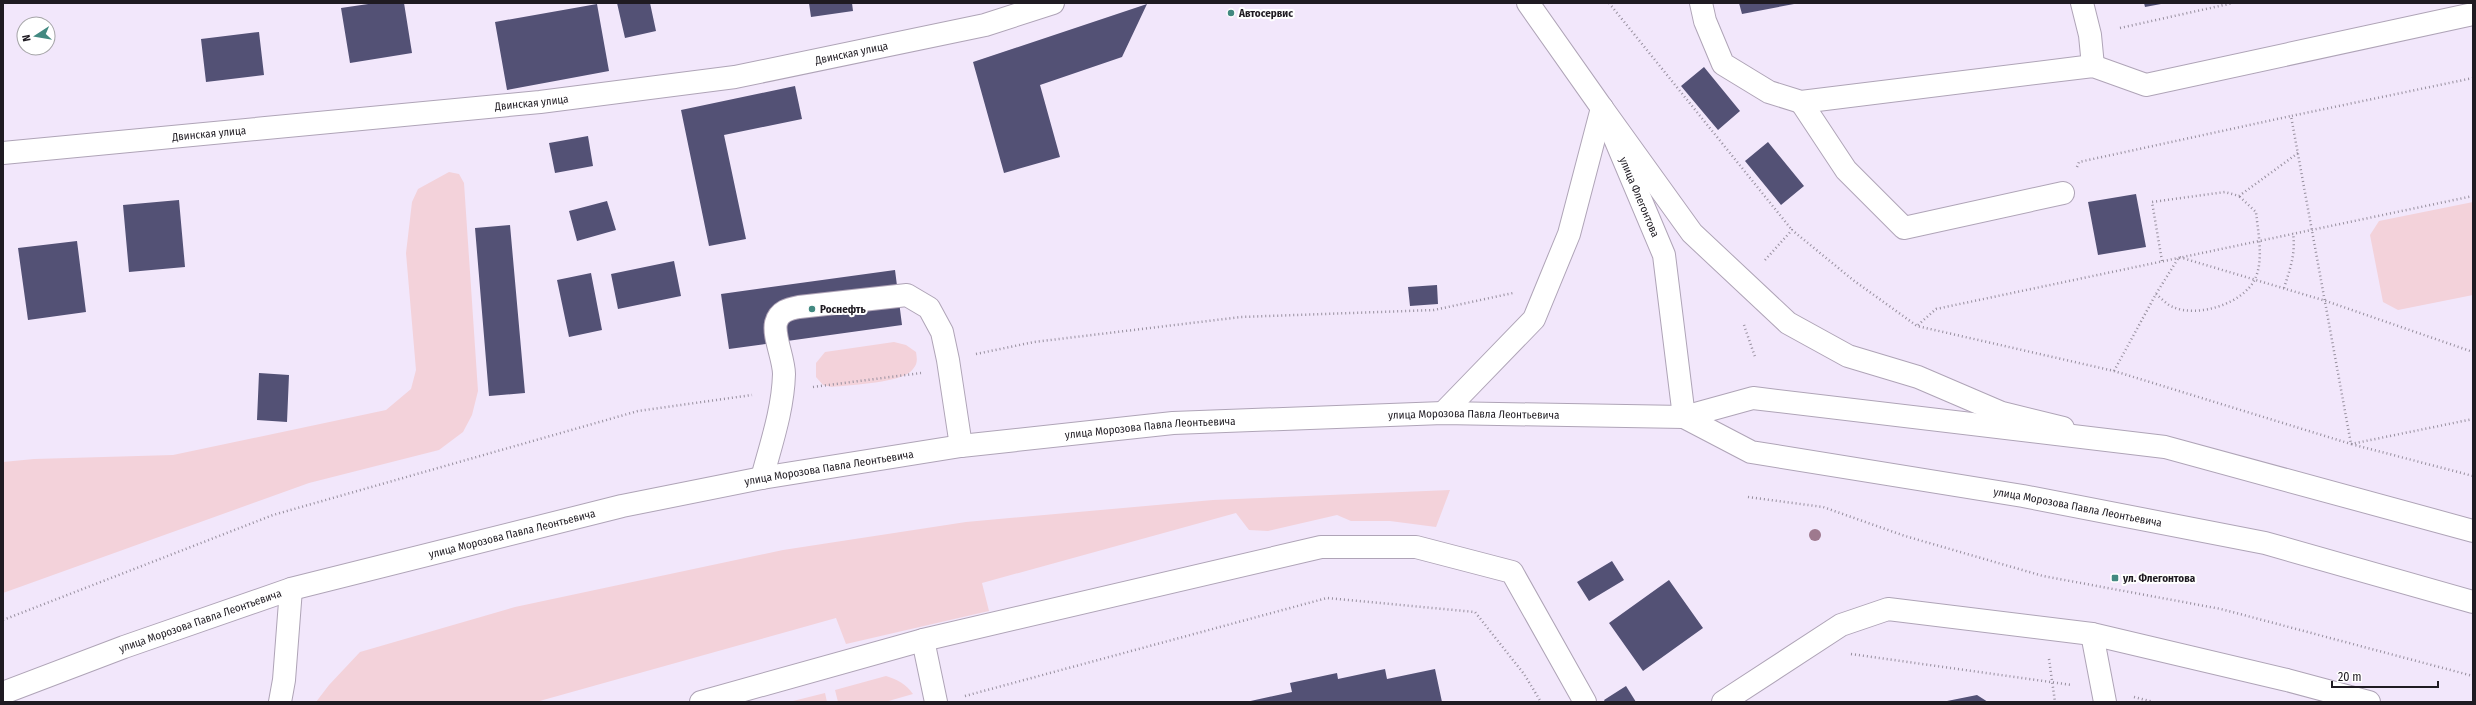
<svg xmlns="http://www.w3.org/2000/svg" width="2476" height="705" viewBox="0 0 2476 705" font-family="'Fira Sans Condensed',sans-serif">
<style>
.green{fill:#f3d2da}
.building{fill:#535175}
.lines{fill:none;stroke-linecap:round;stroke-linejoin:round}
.minor-casing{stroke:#afa4b7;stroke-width:24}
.major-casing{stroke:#afa4b7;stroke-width:24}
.path{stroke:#978f9e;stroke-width:2.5;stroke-dasharray:1 3;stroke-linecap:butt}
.minor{stroke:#fff;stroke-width:22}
.major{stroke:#fff;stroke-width:22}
.tree{fill:#9e798e}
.poi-dot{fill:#428981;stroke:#fff;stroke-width:1.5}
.labels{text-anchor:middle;stroke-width:4;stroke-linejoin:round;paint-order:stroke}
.poi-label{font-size:11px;font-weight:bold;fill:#1f1b22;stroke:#fff;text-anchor:start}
.street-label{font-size:11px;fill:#1f1b22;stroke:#fff}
</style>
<rect width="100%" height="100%" fill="#f2e7fb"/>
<path class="green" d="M449 172 459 174 464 183 478 391 472 415 463 432 439 450 309 483 3 593V462L34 459 173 455 386 410 411 389 416 370 406 253 412 202 418 189Z
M2473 202V295L2398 310 2383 302 2370 235 2379 221Z
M894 342 906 345 916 352C917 359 918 363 913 369 904 383 849 385 832 387L823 385 816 377V363L825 352Z
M1450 490 1436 527 1390 521H1351L1337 515 1268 531 1249 530 1236 513 982 583 989 611 846 644 836 618 536 702H316L329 685 360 652 515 607 783 550 966 522 1213 500Z
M886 676C898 680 906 684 913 694L885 702H838L835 690Z
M825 693 827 702H789Z"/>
<path class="building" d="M375 3H404L412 53 350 63 341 8Z
M617 3H650L656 31 625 38Z
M809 3H852L853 11 811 17Z
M1739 3H1794V4L1742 14Z
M2144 3H2161V4L2145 7Z
M597 4 609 71 507 90 495 22Z
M1147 4 1122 57 1040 85 1060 157 1004 173 973 62Z
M259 32 264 75 206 82 201 39Z
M1704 67 1740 111 1718 130 1681 86Z
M795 86 802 119 724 135 746 239 709 246 681 110Z
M588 136 593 166 555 173 549 143Z
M1768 142 1804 186 1781 205 1745 161Z
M2136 194 2146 247 2098 255 2088 202Z
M179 200 185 267 129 272 123 205Z
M607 201 616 230 577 241 569 211Z
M510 225 525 393 489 396 475 228Z
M77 241 86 312 28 320 18 248Z
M674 261 681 296 618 309 611 274Z
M895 270 902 325 729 349 721 294Z
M591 273 602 330 569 337 557 280Z
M1437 285 1438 304 1410 306 1408 287Z
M259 373 289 375 287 422 257 420Z
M1612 561 1624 580 1589 601 1577 582Z
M1669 580 1703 628 1643 671 1609 623Z
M1385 669 1387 679 1435 669 1442 702H1246L1292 692 1290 683 1337 673 1338 679Z
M1626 686 1636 702H1605L1604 700Z
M1977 695 1988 702H1947V701Z"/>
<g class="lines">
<g class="minor-casing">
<g id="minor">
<path id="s1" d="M1528 3 1602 108 1664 255 1684 417"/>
<path d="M1701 3 1705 21 1723 64 1769 92 1801 102 2093 66 2146 85 2473 14"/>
<path d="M2082 3 2090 35 2093 66"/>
<path d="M1801 102 1846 170 1904 228 2063 193"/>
<path d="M1602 108 1692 233 1788 323 1848 356 1918 377 2002 413 2063 428"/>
<path id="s2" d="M3 153 540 102 735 77 985 25 1053 3"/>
<path d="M1443 413 1534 319 1569 234 1602 108"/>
<path d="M762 478C771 444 783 410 784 374 784 359 773 336 776 323 779 311 789 309 799 307L907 295 929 308 942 332 948 360 961 446"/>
<path d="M2092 634 2105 702"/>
<path d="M923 640 936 702"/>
<path d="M280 702 284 680 291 589"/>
<path d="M701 702 923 640 1321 547H1416L1512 572 1585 702"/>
<path d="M1723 702 1841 625 1888 609 2092 634 2287 680 2369 702"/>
</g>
</g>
<g class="major-casing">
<g id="major">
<path id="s3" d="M1684 417 1751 452 2023 496 2265 543 2473 602"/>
<path id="s4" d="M3 693 124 647 291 589 622 506 762 478 961 446 1173 423 1443 413 1684 417 1753 398 2165 447 2473 531"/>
</g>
</g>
<path class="path" d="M1609 3 1792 230
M2120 28 2233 3
M2473 78 2291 116 2351 444 2473 476
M2077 167 2079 162 2291 116
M1765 260 1792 230 1853 280 1917 326 2114 371 2351 444 2473 419
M2162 261 2152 202 2225 192 2239 196 2298 153
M2284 288C2290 269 2296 253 2293 233
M2156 294C2161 298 2167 305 2173 307 2197 318 2243 304 2255 279 2264 260 2258 232 2256 212L2239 196
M1744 325 1755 357
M1918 325 1936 309 2473 196
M976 354 1034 342 1241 317 1434 310 1513 293
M2114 371 2156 294 2179 257 2326 301 2473 352
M813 387 921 373
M1748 497 1823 507 1905 536 2043 576 2221 609 2473 676
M3 620 273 515 638 411 752 395
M1851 654 2072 685
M2049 659 2055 702
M965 696 1327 598 1475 612 1524 674 1541 702
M2134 697 2153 702"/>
<use href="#minor" class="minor"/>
<use href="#major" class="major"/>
</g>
<circle class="tree" cx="1815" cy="535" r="6"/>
<g class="poi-dot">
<circle cx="1231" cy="13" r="4"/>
<circle cx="812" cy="309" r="4"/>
<rect x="2111" y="574" width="8" height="8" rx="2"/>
</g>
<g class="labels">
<g class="poi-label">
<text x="1239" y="17">Автосервис</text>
<text x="820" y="313">Роснефть</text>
<text x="2123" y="582">ул. Флегонтова</text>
</g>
<g class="street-label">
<text dy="4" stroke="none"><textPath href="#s2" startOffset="855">Двинская улица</textPath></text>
<text dy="4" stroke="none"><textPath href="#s2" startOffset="531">Двинская улица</textPath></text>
<text dy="4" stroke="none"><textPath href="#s2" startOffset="207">Двинская улица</textPath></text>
<text dy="4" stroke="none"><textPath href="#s1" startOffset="225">улица Флегонтова</textPath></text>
<text dy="4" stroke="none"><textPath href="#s4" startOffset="1506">улица Морозова Павла Леонтьевича</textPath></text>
<text dy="4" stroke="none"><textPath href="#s4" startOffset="1182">улица Морозова Павла Леонтьевича</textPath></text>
<text dy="4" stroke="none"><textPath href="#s4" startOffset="858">улица Морозова Павла Леонтьевича</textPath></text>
<text dy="4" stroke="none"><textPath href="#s3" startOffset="407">улица Морозова Павла Леонтьевича</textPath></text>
<text dy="4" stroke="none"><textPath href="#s4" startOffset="534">улица Морозова Павла Леонтьевича</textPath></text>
<text dy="4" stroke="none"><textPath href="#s4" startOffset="210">улица Морозова Павла Леонтьевича</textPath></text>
</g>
</g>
<rect width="2476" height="705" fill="none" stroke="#1f1b22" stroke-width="8"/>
<g transform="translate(36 36) rotate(258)"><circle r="19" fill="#ffffff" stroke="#a5a4a7"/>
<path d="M0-3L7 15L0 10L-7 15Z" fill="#428981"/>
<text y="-6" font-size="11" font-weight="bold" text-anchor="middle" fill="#1f1b22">N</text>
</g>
<path d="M2332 681v6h106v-6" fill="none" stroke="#1f1b22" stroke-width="2"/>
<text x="2338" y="681" font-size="12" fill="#1f1b22" stroke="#ffffff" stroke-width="3" paint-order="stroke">20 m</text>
</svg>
